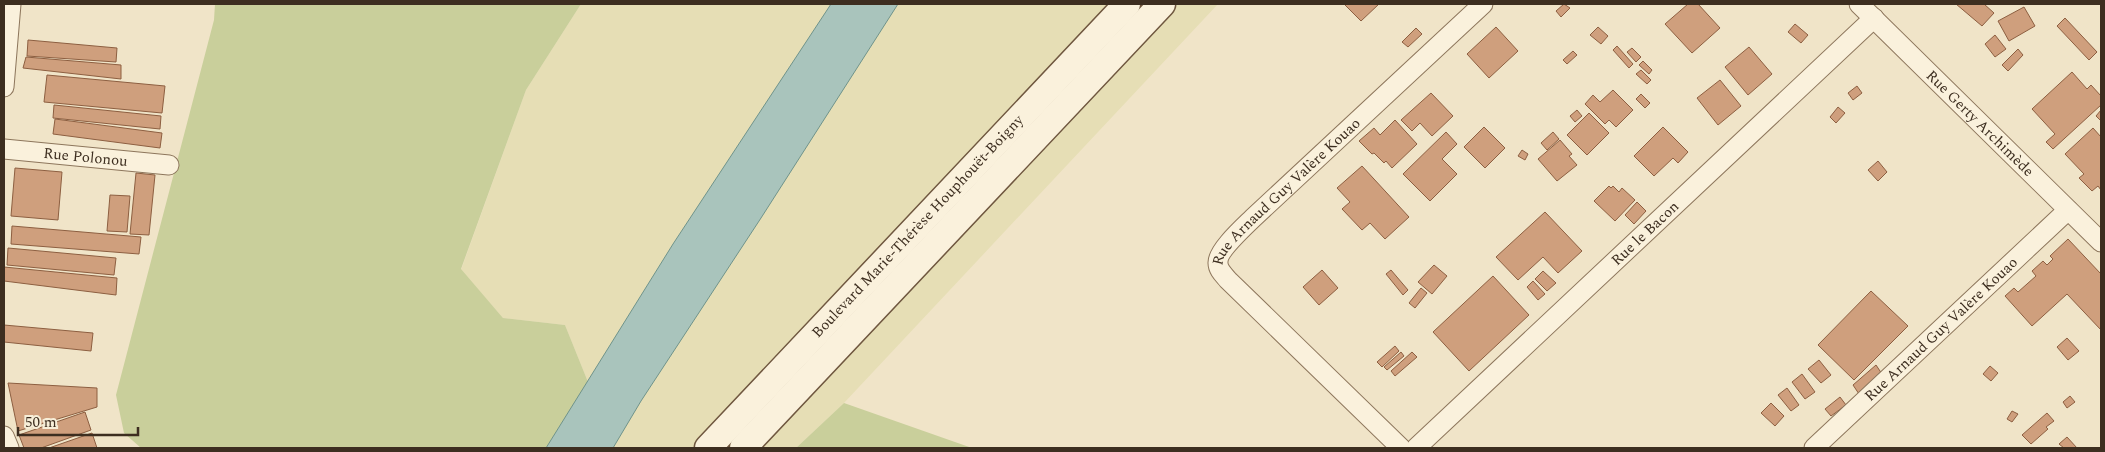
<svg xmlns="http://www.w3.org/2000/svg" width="2105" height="452" viewBox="0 0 2105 452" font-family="Spectral,serif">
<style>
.farmland{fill:#e6deb5}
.green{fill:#c9cf9b}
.water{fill:#a9c4bc;stroke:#6f938a}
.building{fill:#cf9f7d;stroke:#8d5f41}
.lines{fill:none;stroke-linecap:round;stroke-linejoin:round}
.minor-casing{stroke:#8d765c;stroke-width:21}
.secondary-casing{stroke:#6f573f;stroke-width:29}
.minor{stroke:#faf1dc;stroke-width:19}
.secondary{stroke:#faf1dc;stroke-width:26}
.labels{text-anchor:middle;stroke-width:4;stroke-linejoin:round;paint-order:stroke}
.street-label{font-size:15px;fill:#3d2e20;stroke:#f7eed8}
</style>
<rect width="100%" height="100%" fill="#f0e4c8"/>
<path class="farmland" d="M581 4H831L673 244 588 382 565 325 503 318 461 270 526 90Z
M898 4H1218L844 403 796 448H613L641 401 761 218Z"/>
<path class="green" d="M215 4H581L526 90 461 269 503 318 565 325 588 382 546 448H141L124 433 116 395 214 20Z
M844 403 972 448H796Z"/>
<path class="water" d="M831 4H898L761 218 641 401 613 448H546L673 244Z"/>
<path class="building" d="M1346 4H1379L1361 21 1345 5Z
M1564 4 1570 8 1561 17 1556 11Z
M1688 4H1698L1720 28 1692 53 1665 24Z
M1956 4H1984L1994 13 1982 26Z
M2024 7 2035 26 2009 41 1998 21Z
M2065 18 2097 52 2089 60 2057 26Z
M1795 24 1808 35 1801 43 1788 32Z
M1496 27 1518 51 1489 78 1467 54Z
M1598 27 1608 36 1601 44 1590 35Z
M1416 28 1422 34 1408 47 1402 42Z
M1995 35 2006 49 1995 57 1985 44Z
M28 40 117 48 116 62 27 56Z
M1617 46 1633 64 1629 68 1613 50Z
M1749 47 1772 74 1748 95 1725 67Z
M1632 48 1641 57 1636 62 1627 52Z
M2018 49 2023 55 2008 71 2002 65Z
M1573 51 1577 55 1567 64 1563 60Z
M26 57 121 65V79L23 68Z
M1643 61 1652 70 1649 74 1639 65Z
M1641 70 1651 80 1647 84 1636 74Z
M2072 72 2087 89 2091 85 2101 96V105L2053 149 2046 142 2055 134 2032 109Z
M47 75 165 86 162 113 44 102Z
M1720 80 1741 106 1718 125 1697 98Z
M1857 86 1862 93 1853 100 1848 93Z
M1613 90 1633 110 1616 127 1609 120 1605 124 1585 104 1593 95 1600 102Z
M1431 93 1453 116 1432 136 1420 123 1412 131 1401 120Z
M1641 94 1650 103 1645 108 1636 99Z
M54 105 161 116 160 129 53 118Z
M1838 107 1845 113 1836 123 1830 117Z
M1577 110 1582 116 1575 122 1570 116Z
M2101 110V121L2096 116Z
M1589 113 1609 133 1587 155 1567 135Z
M55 119 162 133 160 148 53 134Z
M1395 120 1417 144 1392 168 1386 161 1384 163 1374 153 1372 154 1359 141 1374 128 1380 135Z
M1484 127 1505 148 1485 168 1464 147Z
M1663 127 1688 152 1678 163 1673 158 1654 176 1634 156Z
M2093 128 2101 137V190L2098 186 2092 191 2079 178 2084 174 2065 154Z
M1446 132 1457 144 1442 159 1457 174 1430 201 1403 174Z
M1553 132 1559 139 1547 150 1541 143Z
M1560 140 1572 154 1569 156 1577 165 1557 181 1538 159Z
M1522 150 1528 154 1525 160 1518 156Z
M1878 161 1887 172 1878 181 1868 170Z
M1362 166 1409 217 1385 239 1370 223 1362 230 1342 209 1350 202 1337 188Z
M15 168 62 172 58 220 11 216Z
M136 173 155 175 149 235 130 234Z
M1609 186 1611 188 1613 186 1619 192 1622 188 1635 200 1615 221 1594 201Z
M110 195 130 196 127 232 107 231Z
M1637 202 1646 211 1634 224 1625 215Z
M1545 212 1582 251 1558 273 1543 257 1518 280 1496 257Z
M12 226 141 237 139 254 11 244Z
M2068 239 2101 274V330L2067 294 2032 326 2005 296 2014 288 2018 292 2036 276 2032 271 2043 261 2047 265 2053 259 2050 256Z
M8 248 116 258 114 275 7 265Z
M1434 265 1447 276 1432 294 1418 282Z
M4 267 117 278 116 295 4 281Z
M1322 270 1338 288 1319 305 1303 287Z
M1391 270 1408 290 1403 295 1386 274Z
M1543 271 1556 283 1547 291 1535 279Z
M1493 276 1529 315 1469 371 1433 332Z
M1533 281 1545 294 1538 300 1527 287Z
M1421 288 1427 293 1415 308 1409 303Z
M1871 291 1908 326 1854 380 1818 345Z
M4 325 93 333 91 351 4 342Z
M2067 338 2079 351 2068 360 2057 347Z
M1395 346 1399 351 1382 367 1377 362Z
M1401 352 1404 356 1387 370 1384 367Z
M1412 352 1417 357 1395 376 1391 371Z
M1819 360 1831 375 1821 383 1808 369Z
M1876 365 1882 374 1859 394 1853 385Z
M1990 366 1998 373 1991 381 1983 374Z
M1802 374 1815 392 1805 399 1792 382Z
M8 383 97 388V407L18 431Z
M1787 388 1799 405 1791 411 1778 395Z
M2070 396 2075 402 2067 408 2063 402Z
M1840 397 1846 405 1831 416 1825 409Z
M1771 403 1784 416 1775 426 1761 413Z
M2012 411 2018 414 2012 422 2007 419Z
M85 412 91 430 41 448H24L19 435Z
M2047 413 2054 421 2046 427 2048 429 2031 444 2022 435Z
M92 433 97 448H49Z
M2067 437 2077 448H2064L2059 444Z"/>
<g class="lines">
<g class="minor-casing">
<g id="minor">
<path id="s1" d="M1859 4 2101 242"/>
<path d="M4 87 11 4"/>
<path id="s2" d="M4 149 169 165"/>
<path d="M4 436 9 448"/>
<path id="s3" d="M1401 448 1228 280C1224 275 1218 270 1218 263 1217 251 1244 227 1253 218L1483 4"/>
<path id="s4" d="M1416 448 1874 18"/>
<path id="s5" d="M1814 448 2068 210"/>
</g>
</g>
<g class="secondary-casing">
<g id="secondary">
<path id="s6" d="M708 448 1127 4"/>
<path d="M743 448 1162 4"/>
</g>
</g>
<use href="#minor" class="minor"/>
<use href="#secondary" class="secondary"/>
</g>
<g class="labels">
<g class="street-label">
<text dy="5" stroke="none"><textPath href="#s1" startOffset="170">Rue Gerty Archimède</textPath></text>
<text dy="5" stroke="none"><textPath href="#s2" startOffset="82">Rue Polonou</textPath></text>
<text dy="5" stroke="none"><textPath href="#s3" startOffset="361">Rue Arnaud Guy Valère Kouao</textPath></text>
<text dy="5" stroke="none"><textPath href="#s6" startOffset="305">Boulevard Marie-Thérèse Houphouët-Boigny</textPath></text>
<text dy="5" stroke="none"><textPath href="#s4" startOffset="314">Rue le Bacon</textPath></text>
<text dy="5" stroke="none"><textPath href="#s5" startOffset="174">Rue Arnaud Guy Valère Kouao</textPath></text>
</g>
</g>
<rect width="2105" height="452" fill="none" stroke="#3d2e20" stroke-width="10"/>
<path d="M18 427v8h120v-8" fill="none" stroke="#3d2e20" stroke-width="2.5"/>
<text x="25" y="427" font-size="15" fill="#3d2e20" stroke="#f7eed8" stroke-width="4" paint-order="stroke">50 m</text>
</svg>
